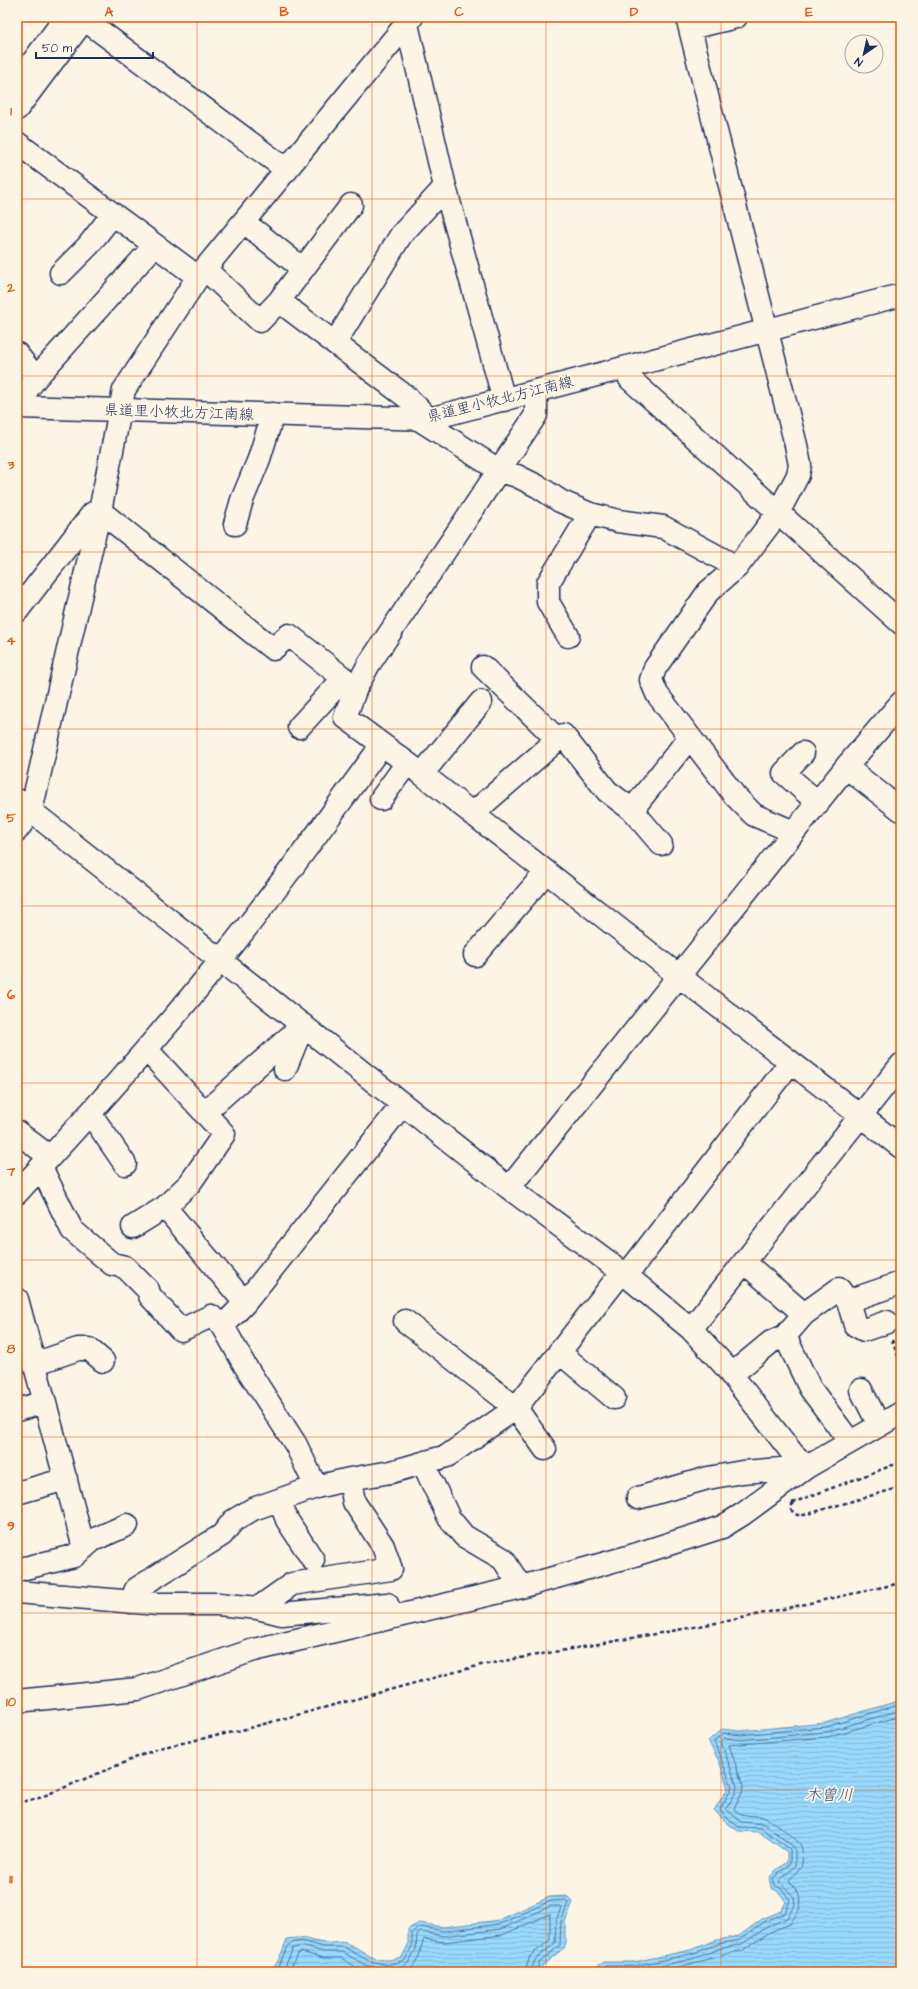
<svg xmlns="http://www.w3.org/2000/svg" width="918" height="1989" viewBox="0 0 918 1989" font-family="'Architects Daughter','Klee One',sans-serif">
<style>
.water{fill:url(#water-rules);stroke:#6795bc}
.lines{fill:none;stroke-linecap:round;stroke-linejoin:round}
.shore{stroke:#4d739d;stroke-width:1}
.minor-casing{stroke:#1b2f5e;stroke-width:25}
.major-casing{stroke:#1b2f5e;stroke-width:25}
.path{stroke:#1b2f5e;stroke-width:2.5;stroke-dasharray:4 3;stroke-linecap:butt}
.minor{stroke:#fcf5e5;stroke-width:22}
.major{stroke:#fcf5e5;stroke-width:22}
.grid{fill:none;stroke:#e8590c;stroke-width:1;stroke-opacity:0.55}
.labels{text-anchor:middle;stroke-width:3.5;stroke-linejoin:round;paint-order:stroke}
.street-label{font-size:15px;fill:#1b2f5e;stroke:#fcf5e5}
.water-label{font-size:16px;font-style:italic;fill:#34517d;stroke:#fcf5e5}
.neatline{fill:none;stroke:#e8590c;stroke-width:1.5}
.grid-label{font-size:13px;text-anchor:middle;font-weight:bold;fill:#e8590c}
</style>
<defs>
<pattern id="water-rules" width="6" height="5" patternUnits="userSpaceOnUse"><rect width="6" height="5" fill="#99d9fb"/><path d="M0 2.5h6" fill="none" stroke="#83bbda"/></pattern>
</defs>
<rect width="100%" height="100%" fill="#fcf5e5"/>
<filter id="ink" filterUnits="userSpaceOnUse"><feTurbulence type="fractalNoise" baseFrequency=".025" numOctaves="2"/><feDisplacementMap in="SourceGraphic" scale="8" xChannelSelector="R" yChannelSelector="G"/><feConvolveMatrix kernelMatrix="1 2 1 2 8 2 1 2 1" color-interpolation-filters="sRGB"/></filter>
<g filter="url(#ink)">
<path class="water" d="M901 1700V1972H589L604 1962H634L690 1950 717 1940 739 1936 762 1919 781 1911 786 1902 779 1892 771 1888 769 1878 776 1870 787 1862V1852L759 1832 738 1831 726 1822 714 1810 728 1788 719 1761 708 1741 722 1729 740 1731 825 1723Z
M567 1896 573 1902 565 1922V1947L542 1966 540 1972H266C278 1969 282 1950 287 1939 305 1936 308 1941 324 1943 331 1944 340 1941 346 1943 370 1952 371 1966 402 1957L408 1945V1929L419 1923 443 1927 499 1920 549 1897Z"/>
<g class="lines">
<path class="shore" d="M274 1972C282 1963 283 1952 291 1943L301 1941 324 1947H344L367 1960 387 1965 405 1960 412 1946V1932L420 1927 444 1931 500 1924 550 1901 566 1900 568 1903 561 1922 560 1945 539 1963 537 1972
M281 1972 285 1967 293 1948 301 1946 324 1952H343L365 1965 387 1970 404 1966 408 1963 416 1949 417 1935 421 1932 444 1936 501 1929 551 1906H560L561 1908 556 1921 555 1943 535 1960 531 1972
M289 1972 297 1954 301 1952 323 1958H341L361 1970 369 1972
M405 1972C420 1966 419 1951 424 1939L444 1942 502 1935 550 1914V1940L530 1956 525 1972
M597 1972 606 1966H635L691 1954 718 1944 740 1940 764 1922 785 1913 790 1900 782 1889 775 1885 773 1879 778 1873 790 1864V1849L761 1828 739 1827 728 1819 720 1810 732 1787 714 1741 724 1733 741 1735 826 1727 901 1704
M606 1972 637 1971 692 1959 719 1949 742 1944 767 1927 787 1918 795 1905 794 1897 779 1881 795 1866V1848L764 1824 741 1822 726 1809 736 1792 737 1786 721 1742 725 1738 741 1740 826 1732 901 1710
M659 1972 743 1950 770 1932 790 1924 799 1910 801 1901 799 1894 789 1880 801 1867C803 1861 803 1852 801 1846 797 1838 771 1820 763 1817 751 1814 743 1818 734 1809L742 1793 743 1786 729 1745 827 1737 901 1716"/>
<g class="minor-casing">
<path id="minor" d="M81 17 287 170
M687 17 796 445 800 465 798 475 778 513 737 567 708 592 655 668 651 680 657 694 735 796 754 815 794 832
M407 24 445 187 504 400
M690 28 736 17
M17 83 66 17
M17 109 86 17
M17 143 198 277
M244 222 303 269
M205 269 260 321 279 301 351 205
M61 273 88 246 113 214
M279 301 409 399 429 419
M335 343 401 235 445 187
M17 354 36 378
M626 368 630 379 901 623
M17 403 36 378 155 245
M417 418 500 471 517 476 539 487 560 501 590 514 618 521 663 527 737 567
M235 524 242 500 259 459 273 414
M17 611 93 513 100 511 273 649 289 635 356 688 345 717 422 774 679 976 901 1147
M568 636 548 602V583L590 514
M483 667 558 740
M356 688 369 664 536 415V391
M299 727 344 678
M803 753 784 773 818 803
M846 767 901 810
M422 774 481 702
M381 799 407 763
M17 800 509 1188 622 1272 691 1329 724 1365 793 1454 807 1467
M632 810 689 738
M472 814 563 735 607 791 632 810 661 844
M17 830 31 811 101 506 124 390 198 277 412 17
M475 955 546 872
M147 1050 224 1134 190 1183 165 1207 245 1303
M403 1104 245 1303 223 1326 244 1364 296 1445 316 1487 350 1479 391 1472 447 1456 516 1408 622 1272
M90 1113 125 1164
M204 1113 303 1025 285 1069
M17 1132 50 1157
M41 1167 72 1230 112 1264 125 1267 148 1290 150 1296 181 1330 211 1316 223 1326
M509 1188 846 767 901 703
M17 1193C87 1117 156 1041 220 961 277 891 329 817 382 745
M133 1227 165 1207
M744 1262 804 1314
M626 1276 790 1063
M17 1299 84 1548
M848 1301 901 1283
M405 1321 516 1408 545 1449
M691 1329 901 1065
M785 1336 810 1388 850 1442
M559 1352 614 1398
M34 1364 78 1349H89L103 1361
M731 1375 771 1342 785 1336 804 1314 839 1289 848 1301 855 1325 864 1330 887 1322
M861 1390 879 1425
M17 1410 45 1402
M423 1463 449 1518 464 1536 503 1559 521 1587
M17 1493 66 1479
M638 1498 708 1478 742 1472 807 1467
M280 1501 287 1520 313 1560
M17 1570 74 1556 93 1540 127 1525
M17 1592 158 1604H218L258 1608 282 1614 387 1604 393 1617
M131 1602 136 1589 222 1535 233 1521 253 1509 316 1487
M258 1608 292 1584 391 1569 383 1546 354 1502 350 1479
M17 1701 138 1689 254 1650 521 1587 631 1556 722 1527 743 1514 807 1467 901 1413"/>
</g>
<g class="major-casing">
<path id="major" d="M17 407 429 419 901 295"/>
</g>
<path class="path" d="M892 1340 901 1365
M792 1503 901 1462
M794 1503 792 1505 791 1510 797 1515H804L901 1487
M17 1803 39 1798 159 1748 238 1731 481 1665 733 1620 901 1583"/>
<use href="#minor" class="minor"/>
<use href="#major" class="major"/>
</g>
</g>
<path class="grid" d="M197 17V1972M372 17V1972M546 17V1972M721 17V1972M17 199H901M17 376H901M17 552H901M17 729H901M17 906H901M17 1083H901M17 1260H901M17 1437H901M17 1613H901M17 1790H901"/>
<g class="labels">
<g class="street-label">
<text transform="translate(500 399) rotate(-14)" y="5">県道里小牧北方江南線</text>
<text transform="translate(179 412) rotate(2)" y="5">県道里小牧北方江南線</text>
</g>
<g class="water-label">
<text x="829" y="1800">木曽川</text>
</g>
</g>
<rect width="918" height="1989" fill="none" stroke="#fcf5e5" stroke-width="44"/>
<g transform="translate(864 54) rotate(214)"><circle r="19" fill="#fcf5e5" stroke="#a2a6af"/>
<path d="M0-3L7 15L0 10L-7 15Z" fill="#1b2f5e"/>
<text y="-6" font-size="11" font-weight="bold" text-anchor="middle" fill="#1b2f5e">N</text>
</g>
<path d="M36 52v6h117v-6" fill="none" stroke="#1b2f5e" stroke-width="2"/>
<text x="42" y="52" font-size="12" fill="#1b2f5e" stroke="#fcf5e5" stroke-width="3" paint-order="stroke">50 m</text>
<rect x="22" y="22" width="874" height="1945" class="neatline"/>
<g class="grid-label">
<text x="109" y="16">A</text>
<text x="284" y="16">B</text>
<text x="459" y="16">C</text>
<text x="634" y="16">D</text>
<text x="809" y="16">E</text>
<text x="11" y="115">1</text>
<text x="11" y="292">2</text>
<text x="11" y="469">3</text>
<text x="11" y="645">4</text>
<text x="11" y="822">5</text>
<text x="11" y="999">6</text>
<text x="11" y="1176">7</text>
<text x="11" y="1353">8</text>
<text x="11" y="1530">9</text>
<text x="11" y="1706">10</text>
<text x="11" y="1883">11</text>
</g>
</svg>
